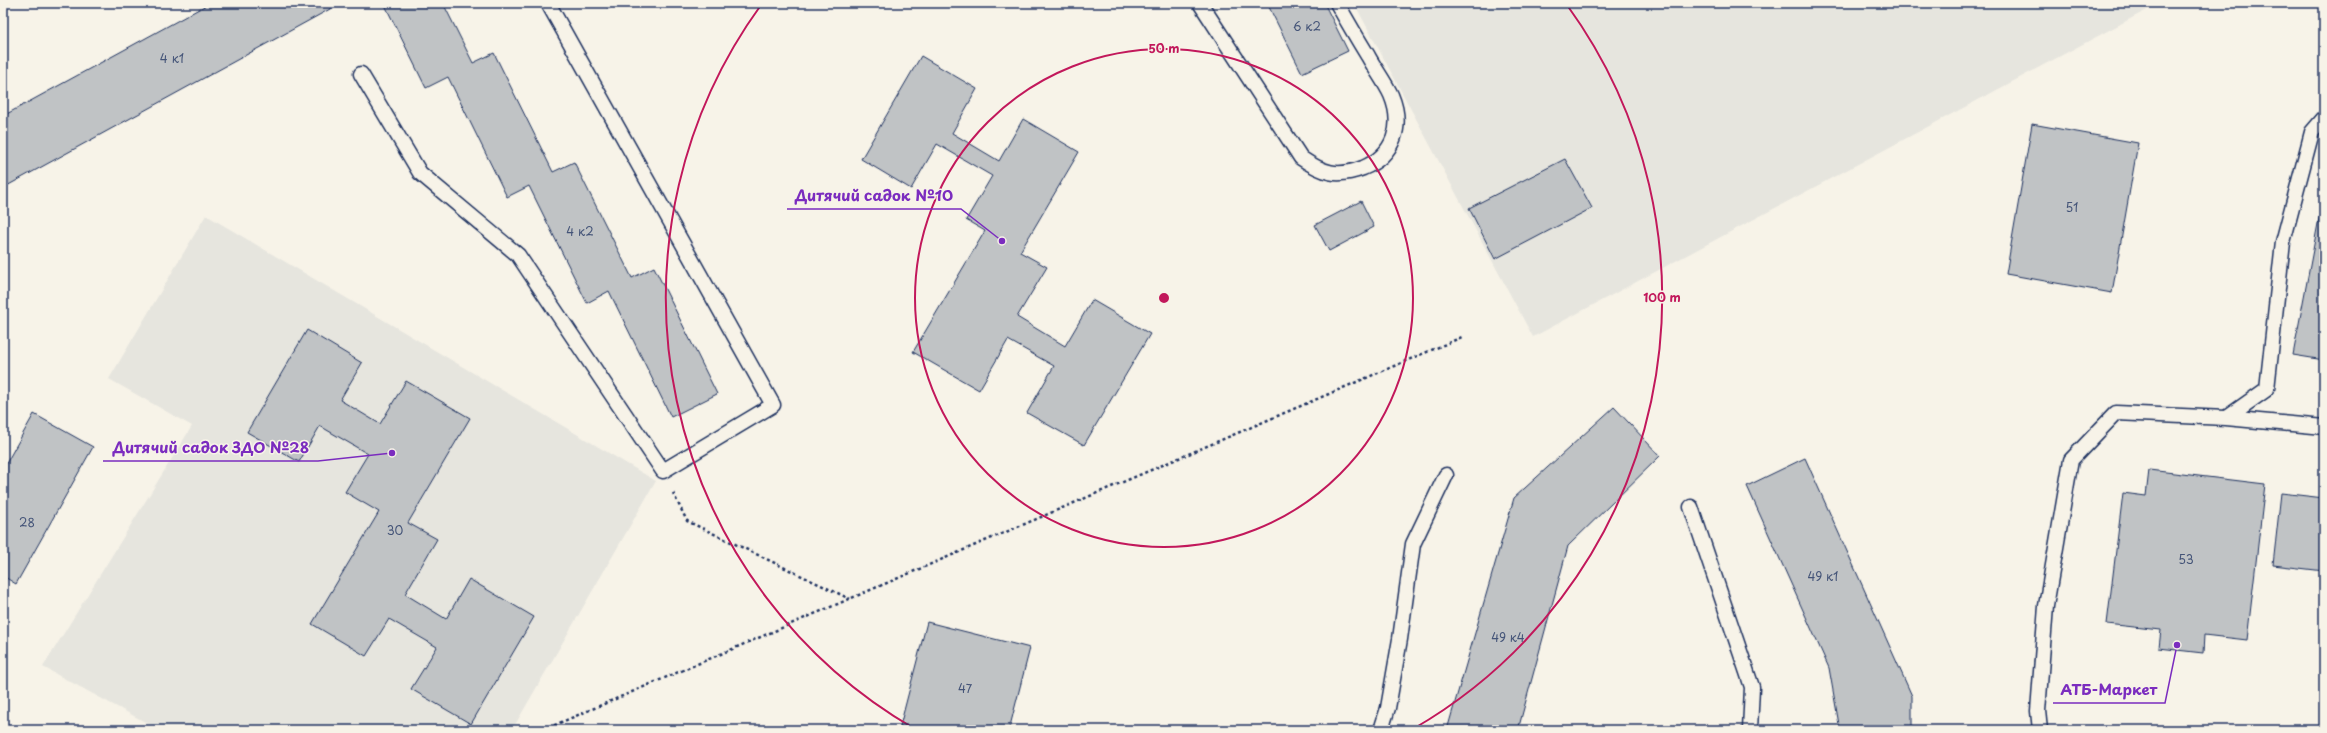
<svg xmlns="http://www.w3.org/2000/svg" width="2327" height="733" viewBox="0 0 2327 733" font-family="'Playpen Sans',sans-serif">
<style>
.built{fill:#e6e5de}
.building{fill:#c0c3c5;stroke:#1b2f5e}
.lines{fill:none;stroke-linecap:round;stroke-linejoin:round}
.service-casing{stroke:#1b2f5e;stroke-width:17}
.path{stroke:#1b2f5e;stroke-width:2.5;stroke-dasharray:3 3;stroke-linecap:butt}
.service{stroke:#f7f3e8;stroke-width:14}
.ring{fill:none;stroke:#c2185b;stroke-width:2}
.labels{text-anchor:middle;stroke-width:3;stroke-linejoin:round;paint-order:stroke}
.number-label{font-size:12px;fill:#445478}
.centre{fill:#c2185b;stroke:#f7f3e8;stroke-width:2}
.ring-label{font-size:12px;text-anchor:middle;font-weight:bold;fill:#c2185b;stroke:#f7f3e8;stroke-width:3;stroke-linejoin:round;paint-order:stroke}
.leader{fill:none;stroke:#7b2cbf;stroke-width:1.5}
.callout-dot{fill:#7b2cbf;stroke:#f7f3e8;stroke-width:1.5}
.callout-label{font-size:15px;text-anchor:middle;font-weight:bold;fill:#7b2cbf;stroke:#f7f3e8;stroke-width:3;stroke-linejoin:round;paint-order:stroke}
</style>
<rect width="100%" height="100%" fill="#f7f3e8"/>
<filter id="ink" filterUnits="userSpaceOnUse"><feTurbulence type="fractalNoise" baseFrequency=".025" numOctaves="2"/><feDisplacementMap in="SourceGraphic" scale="8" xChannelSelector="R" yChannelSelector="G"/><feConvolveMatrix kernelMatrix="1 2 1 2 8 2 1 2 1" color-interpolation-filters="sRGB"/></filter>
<g filter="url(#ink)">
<path class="built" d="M1354 3H2160L1533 337Z
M206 215 656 481 512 730H160L43 667 192 426 109 379Z"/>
<path class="building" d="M210 3H341L3 188V116Z
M384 3H443L473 63 494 53 553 172 574 162 632 278 654 267 717 394 671 417 609 291 587 303 529 186 507 197 448 77 426 88Z
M602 3H612L609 9Z
M1267 3H1324L1348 51 1302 73Z
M921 56 977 89 952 133 999 161 1023 119 1079 152 1020 252 1047 267 1017 317 1065 346 1092 300 1150 334 1084 445 1027 413 1054 366 1008 340 979 390 913 352 985 231 966 220 992 176 937 144 911 189 861 159Z
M2032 124 2138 143 2112 293 2006 274Z
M1565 159 1592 208 1495 259 1469 208Z
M2324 192V360L2293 355Z
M1361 201 1374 227 1329 251 1315 225Z
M307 330 362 363 340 400 380 424 406 381 470 418 408 523 437 539 405 594 446 619 469 579 534 617 471 724 411 689 437 647 389 619 366 656 312 624 379 512 345 492 368 454 320 426 299 462 247 432Z
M1614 407 1660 456 1568 546 1518 730H1447L1514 498Z
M34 414 93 447 16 584 3 576V469Z
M1805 458 1912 696V730H1840L1829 668 1747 486Z
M2149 470 2265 484 2247 640 2204 635 2203 653 2159 648 2161 630 2107 624 2123 493 2146 496Z
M2281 493 2324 498V571L2273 565Z
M927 622 1030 648 1009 730H899Z"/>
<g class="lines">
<g class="service-casing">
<path id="service" d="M1200 3 1301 158C1323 173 1337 178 1363 168 1394 155 1404 126 1391 95 1385 82 1375 69 1368 56 1357 38 1347 21 1337 3
M361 74 420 173 518 255 663 471 773 405 548 3
M2226 418 2324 427
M1691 507 1752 687 1750 730
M1381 730 1388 708 1400 639 1413 544 1446 475
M2040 730 2038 711 2046 606 2071 460 2116 413 2226 418 2267 389 2283 242 2312 132 2324 118"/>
</g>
<path class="path" d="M673 493 687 521 850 599
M543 730 1462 337"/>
<use href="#service" class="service"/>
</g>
</g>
<g class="ring">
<circle cx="1164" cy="298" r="249"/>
<path d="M915 729A498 498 0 0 1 761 5M1567 5A498 498 0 0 1 1413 729"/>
</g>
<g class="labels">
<g class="number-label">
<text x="1307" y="31">6 к2</text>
<text x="172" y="63">4 к1</text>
<text x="2072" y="212">51</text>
<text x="580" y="236">4 к2</text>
<text x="27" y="527">28</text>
<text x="395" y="535">30</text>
<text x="2186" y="564">53</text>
<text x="1823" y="581">49 к1</text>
<text x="1508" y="642">49 к4</text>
<text x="965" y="693">47</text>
</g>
</g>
<circle cx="1164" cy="298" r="6" class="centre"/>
<g class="ring-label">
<text x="1164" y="53">50 m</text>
<text x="1662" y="302">100 m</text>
</g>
<path class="leader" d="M1002 241L961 209H787M392 453L318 461H103M2177 645L2165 703H2053"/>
<g class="callout-dot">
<circle cx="1002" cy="241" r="4"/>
<circle cx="392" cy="453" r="4"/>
<circle cx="2177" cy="645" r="4"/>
</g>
<g class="callout-label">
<text x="874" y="201">Дитячий садок №10</text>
<text x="211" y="453">Дитячий садок ЗДО №28</text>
<text x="2109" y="695">АТБ-Маркет</text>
</g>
<rect width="2327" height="733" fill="none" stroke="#f7f3e8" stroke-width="16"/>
<rect x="8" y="8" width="2311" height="717" fill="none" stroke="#1b2f5e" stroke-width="1.5" filter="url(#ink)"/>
</svg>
